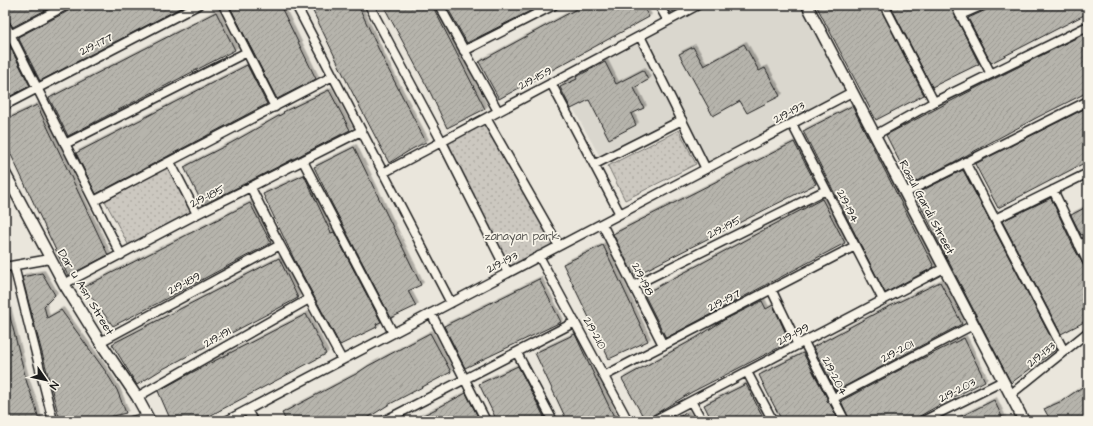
<svg xmlns="http://www.w3.org/2000/svg" width="1093" height="426" viewBox="0 0 1093 426" font-family="'Architects Daughter',sans-serif">
<style>
.built{fill:#dad7ce}
.park{fill:url(#park-dots);stroke:#74726e}
.building{fill:url(#building-hatch);stroke:#1c1c1c;filter:url(#shadow)}
.lines{fill:none;stroke-linecap:round;stroke-linejoin:round}
.minor-casing{stroke:#1c1c1c;stroke-width:11}
.tertiary-casing{stroke:#1c1c1c;stroke-width:13}
.minor{stroke:#f7f3e8;stroke-width:8}
.tertiary{stroke:#f7f3e8;stroke-width:10}
.labels{text-anchor:middle;stroke-width:3.5;stroke-linejoin:round;paint-order:stroke}
.street-label{font-size:12px;fill:#1c1c1c;stroke:#f7f3e8}
.park-label{font-size:12px;fill:#51504d;stroke:#f7f3e8}
</style>
<defs>
<pattern id="park-dots" width="8" height="8" patternUnits="userSpaceOnUse"><rect width="8" height="8" fill="#ccc8c0"/><path d="M2 2h.1M6 6h.1" fill="none" stroke="#afaba4" stroke-width="1.8" stroke-linecap="round"/></pattern>
<pattern id="building-hatch" width="6" height="6" patternUnits="userSpaceOnUse"><rect width="6" height="6" fill="#b6b4ac"/><path d="M-1 1l2-2M0 6l6-6M5 7l2-2" fill="none" stroke="#9c9a93"/></pattern>
<filter id="shadow"><feDropShadow dx="2.5" dy="-2.5" stdDeviation="0" flood-color="#0004"/></filter>
</defs>
<rect width="100%" height="100%" fill="#eae6dc"/>
<filter id="ink" filterUnits="userSpaceOnUse"><feTurbulence type="fractalNoise" baseFrequency=".025" numOctaves="2"/><feDisplacementMap in="SourceGraphic" scale="8" xChannelSelector="R" yChannelSelector="G"/><feConvolveMatrix kernelMatrix="1 2 1 2 8 2 1 2 1" color-interpolation-filters="sRGB"/></filter>
<g filter="url(#ink)">
<path class="built" d="M706 5H801L845 91 710 165 644 37Z
M637 42 675 117 599 155 559 83Z"/>
<path class="park" d="M484 122 559 246 510 272 446 142Z
M679 130 696 164 625 200 608 166Z
M168 167 192 212 129 246 105 201Z"/>
<path class="building" d="M5 5H55L13 27 8 20 5 19Z
M72 5H186L40 81 18 37 70 10Z
M229 5H280L316 79 277 99Z
M310 5H358L386 65 426 142 412 149 389 163 348 84Z
M383 5H432L485 109 447 128 431 94Z
M446 5H542L467 43Z
M584 5H642L649 17 499 99 479 62Z
M665 5H686L670 13Z
M816 5H879L924 95 876 120Z
M890 5H950L979 64 932 87Z
M988 5H1088V13L991 63 968 18 986 10Z
M216 12 235 50 68 136 49 98Z
M1088 32V92L1038 117 956 161 911 184 886 135 978 87Z
M5 37 30 86 5 99Z
M744 44 759 71 765 68 780 96 747 113 740 101 713 116 679 54 693 47 704 66Z
M605 62 616 84 643 70 648 80 634 88 644 108 631 114 636 125 609 139 589 100 571 109 560 87 577 79 576 77Z
M247 65 267 104 96 194 76 153Z
M329 90 350 130 203 205 184 167 231 143 284 113 283 112Z
M37 105 108 255 68 276 5 142V120Z
M852 106 934 267 885 293 803 131Z
M1088 107V161L998 208 975 164Z
M794 142 816 184 634 276 613 234Z
M354 147 421 285 408 291 416 306 391 318 332 204 314 167Z
M963 170 1057 349 1011 383 936 237 915 194Z
M304 175 331 233 334 232 381 322 376 324 377 327 340 345 294 259 263 194Z
M1051 198 1074 248 1088 273V320L1061 334 1002 221Z
M822 199 845 243 666 338 644 294Z
M250 203 271 243 160 302 113 326 84 287Z
M1088 206V231L1081 235 1071 215Z
M603 245 648 341 609 359 563 264Z
M279 258 298 298 161 370 137 385 112 344Z
M42 273 55 295 44 306 47 318 61 310 106 372 117 390 126 413 93 421H60L22 277Z
M539 279 561 322 465 368 444 326Z
M940 282 962 324 836 391 813 347 880 311Z
M762 301 766 309 773 305 788 338 783 341 784 345 692 392 645 420 622 379 696 338 724 320Z
M5 305H7L27 383 36 408 39 421H5Z
M306 314 326 354 200 421H171L158 391 191 373Z
M430 333 451 372 388 405 363 421H286L282 413 356 374 368 366Z
M575 334 586 358 616 421H567L552 389 535 353Z
M964 338 985 381 943 403 911 421H850L841 401 911 364Z
M803 353 827 398V401L830 404 839 421H782L767 392 759 375Z
M518 366 535 399 546 421H497L479 384Z
M1088 383V421H1051L1044 409 1062 401Z
M746 384 765 421H712L704 405Z
M466 393 480 421H411L432 411Z
M994 400 1003 419 998 421H952Z
M686 413 691 421H672Z"/>
<g class="lines">
<g class="minor-casing">
<path id="minor" d="M223 5 275 107
M296 5 451 303
M369 5 442 142 508 273
M439 5 498 111
M659 5 668 21
M884 5 934 102
M955 5 991 74
M960 15 983 5
M5 24 121 255
M10 35 67 5
M640 36 706 169
M464 51 554 5
M551 83 620 214
M5 105 198 5
M486 118 559 246
M792 124 883 300
M875 135 934 102 1088 26
M65 144 247 52
M303 161 393 333
M170 162 197 214
M965 162 1064 351
M595 164 682 120
M383 173 698 5
M251 188 280 245 342 360
M1053 190 1088 263
M905 193 1088 101
M94 201 333 76
M995 219 1088 173
M602 224 663 345
M1079 245 1088 241
M539 256 628 421
M14 266 53 421
M5 267 50 259
M64 284 197 214 361 131
M633 286 826 190
M771 289 798 345
M431 313 486 421
M100 342 280 245
M804 342 845 421
M517 353 553 421
M747 372 773 421
M604 376 855 246
M1010 395 1088 332
M137 397 309 299
M832 399 973 325
M691 401 702 421
M247 410 253 421
M132 421 148 417
M226 421 852 92
M384 421 575 322
M653 421 944 268
M923 421 1003 381"/>
</g>
<g class="tertiary-casing">
<path id="tertiary" d="M807 5 1024 421
M5 173 64 284 100 342 137 397 150 421"/>
</g>
<use href="#minor" class="minor"/>
<use href="#tertiary" class="tertiary"/>
</g>
</g>
<g class="labels">
<g class="street-label">
<text transform="translate(96 44) rotate(-27)" y="4">219-177</text>
<text transform="translate(535 78) rotate(-28)" y="4">219-159</text>
<text transform="translate(789 112) rotate(-28)" y="4">219-193</text>
<text transform="translate(207 196) rotate(-26)" y="4">219-185</text>
<text transform="translate(848 206) rotate(63)" y="4">219-194</text>
<text transform="translate(927 207) rotate(62)" y="4">Rasul Gardi Street</text>
<text transform="translate(724 227) rotate(-27)" y="4">219-195</text>
<text transform="translate(502 262) rotate(-27)" y="4">219-193</text>
<text transform="translate(643 279) rotate(63)" y="4">219-198</text>
<text transform="translate(184 283) rotate(-28)" y="4">219-189</text>
<text transform="translate(86 292) rotate(59)" y="4">Dar u Asn Street</text>
<text transform="translate(724 300) rotate(-27)" y="4">219-197</text>
<text transform="translate(595 333) rotate(61)" y="4">219-210</text>
<text transform="translate(793 334) rotate(-28)" y="4">219-199</text>
<text transform="translate(217 337) rotate(-30)" y="4">219-191</text>
<text transform="translate(897 351) rotate(-28)" y="4">219-201</text>
<text transform="translate(1041 354) rotate(-39)" y="4">219-133</text>
<text transform="translate(835 376) rotate(63)" y="4">219-204</text>
<text transform="translate(957 390) rotate(-27)" y="4">219-203</text>
</g>
<g class="park-label">
<text x="522" y="240">zanayan park</text>
</g>
</g>
<rect width="1093" height="426" fill="none" stroke="#f7f3e8" stroke-width="20"/>
<rect x="10" y="10" width="1073" height="406" fill="none" stroke="#1c1c1c" stroke-width="1.5" filter="url(#ink)"/>
<g transform="translate(46 380) rotate(124)" stroke="#f7f3e8" stroke-width="3" paint-order="stroke">
<path d="M0-3L7 15L0 10L-7 15Z" fill="#1c1c1c"/>
<text y="-6" font-size="11" font-weight="bold" text-anchor="middle" fill="#1c1c1c">N</text>
</g>
</svg>
